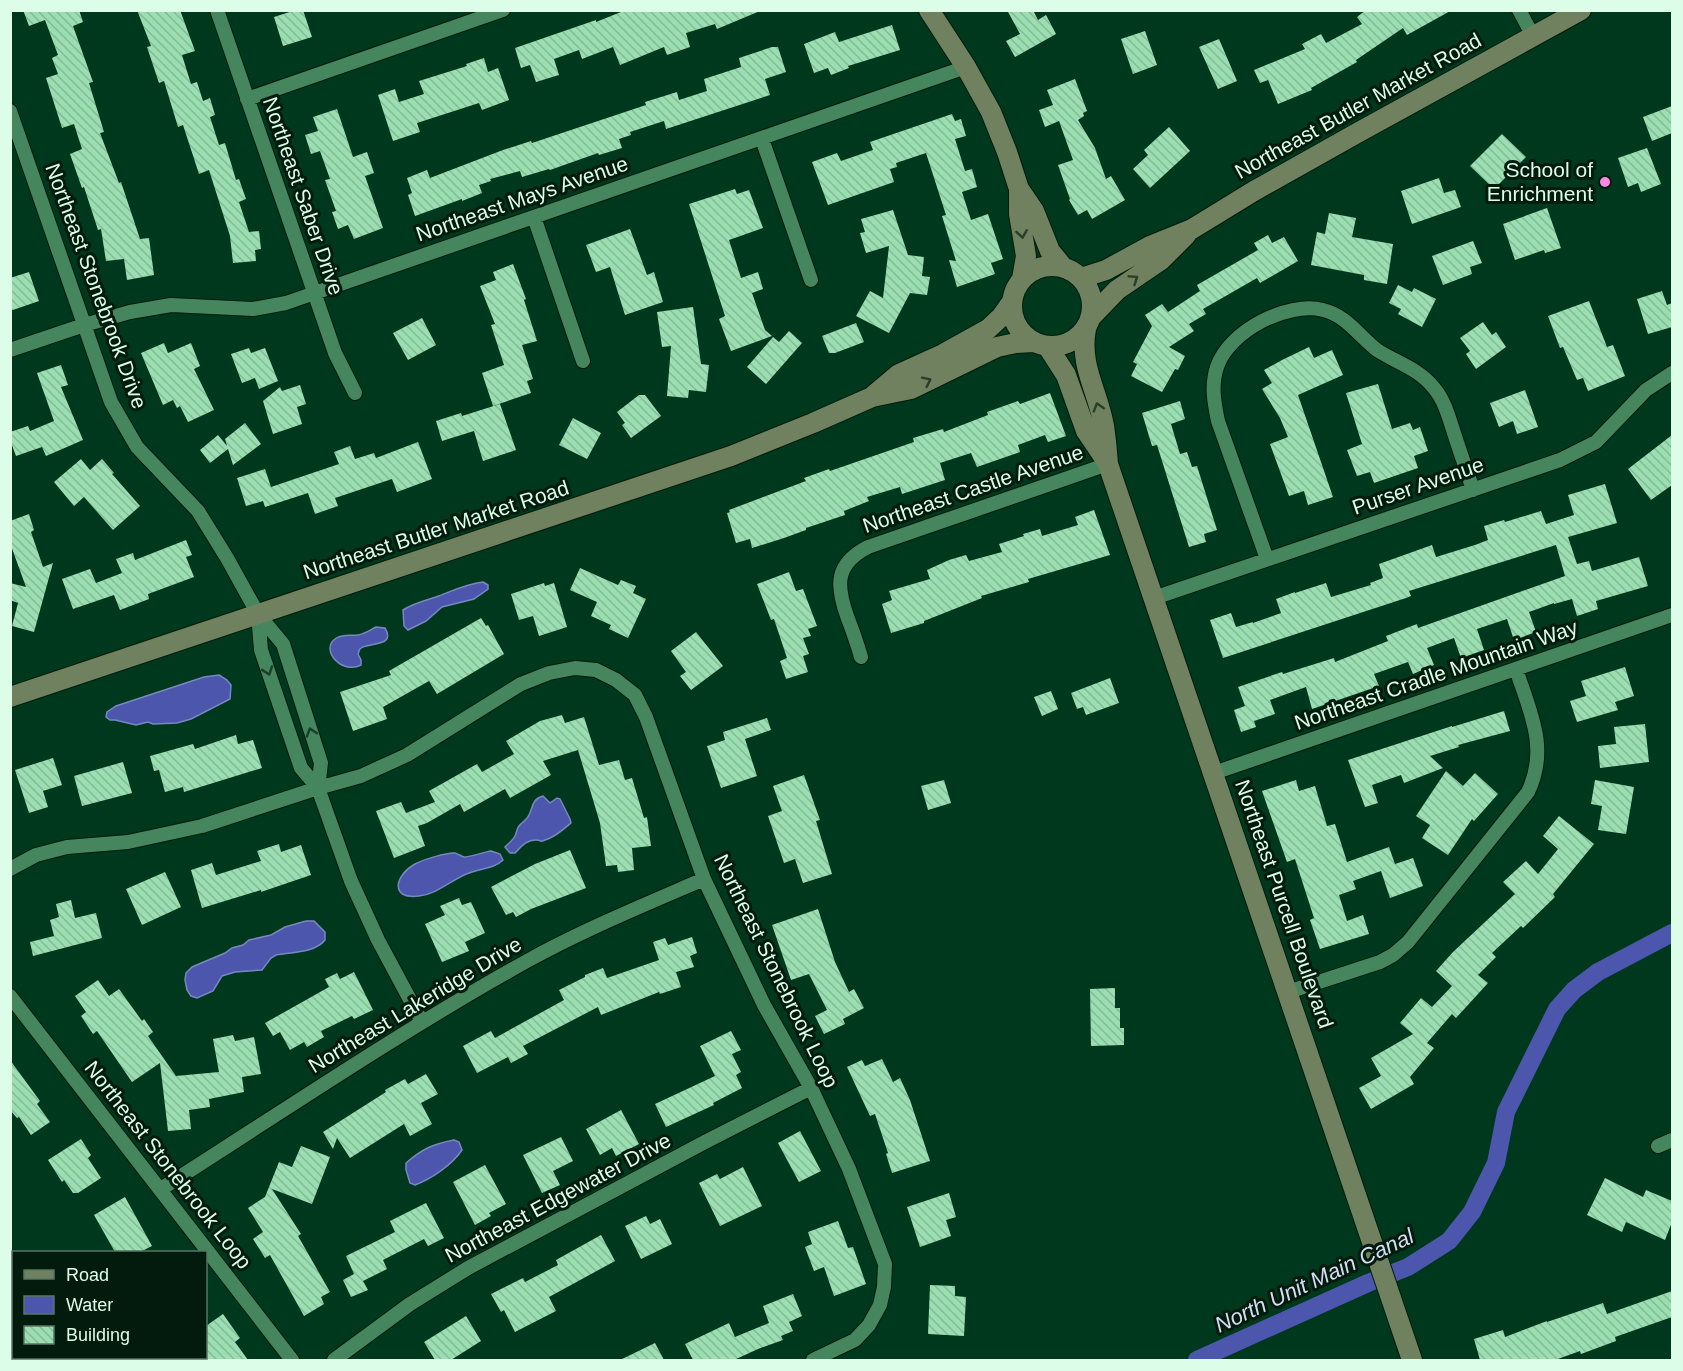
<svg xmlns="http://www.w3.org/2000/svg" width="1683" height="1371" viewBox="0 0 1683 1371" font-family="Arial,sans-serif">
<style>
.water{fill:#4c56ad;stroke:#7788be;stroke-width:1.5}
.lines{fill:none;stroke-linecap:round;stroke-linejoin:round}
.canal{stroke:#4c56ad;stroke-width:18}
.building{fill:url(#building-back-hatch)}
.street-casing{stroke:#001c0a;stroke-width:16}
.secondary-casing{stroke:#001c0a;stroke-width:22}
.street{stroke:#45865e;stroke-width:14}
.secondary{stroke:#6f815e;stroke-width:20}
.oneway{stroke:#283f29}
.oneway2{stroke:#194029}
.poi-dot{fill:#fc86e4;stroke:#021b0c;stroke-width:2}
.labels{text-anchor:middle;stroke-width:6;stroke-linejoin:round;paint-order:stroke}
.street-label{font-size:21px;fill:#dcfde7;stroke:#021b0c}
.poi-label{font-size:21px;fill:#dcfde7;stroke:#021b0c;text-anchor:end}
.water-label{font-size:22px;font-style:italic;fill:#d7dcf4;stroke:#021b0c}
</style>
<defs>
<pattern id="building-back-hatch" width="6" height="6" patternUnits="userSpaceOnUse" patternTransform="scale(1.5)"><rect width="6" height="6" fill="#9bdeb2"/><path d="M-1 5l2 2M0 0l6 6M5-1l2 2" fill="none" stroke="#85ba97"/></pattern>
</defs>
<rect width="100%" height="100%" fill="#00381d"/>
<path class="water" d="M483 582 488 585V589L474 599 442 607 426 621 408 630 404 626 403 610C414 603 424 601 436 597 452 591 466 584 483 582Z
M376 627 385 628C397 648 366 642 360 649 359 650 359 652 358 654L361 660V665C342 675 320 650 335 639 341 634 351 636 358 635 365 634 370 630 376 627Z
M219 675 227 680 231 685 230 699 191 719 177 723 153 724 148 722 136 725 115 720H110L106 717 107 712 116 706 204 677Z
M543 796 550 803 557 798 560 799 570 819 571 823C564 829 554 838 545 840 538 843 543 840 536 840 526 840 521 847 515 853H510L505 847C509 843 513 840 515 836 517 832 516 830 519 826 522 822 527 820 529 815 533 807 532 799 543 796Z
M491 851 500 854 503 860C494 869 481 868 469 873 452 879 438 894 419 896 389 900 395 875 415 864 422 860 448 852 455 853 456 853 463 857 464 857 471 857 484 852 491 851Z
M306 921H314L325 932V940C315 953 291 952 276 955L271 958 262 970 235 972 222 976 213 991 197 998 191 996 187 990 185 980 186 973 192 967 225 953 232 948 243 945 249 940 271 935 285 927Z
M454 1140 459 1142 462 1150C452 1165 431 1179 415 1185L410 1183 406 1170V1163C422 1149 433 1144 454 1140Z"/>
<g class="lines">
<path class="canal" d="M1197 1360 1368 1283 1408 1267 1449 1241 1472 1212 1496 1163 1506 1112 1557 1009 1574 990 1598 972 1672 933"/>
</g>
<path class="building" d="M23 10H79L83 22 73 26 93 82 89 83 104 132 100 133 119 183 121 182 140 239 149 238 154 275 127 280 124 259 106 261 101 229 98 230 84 187 82 188 70 154 82 149 74 124 62 128 46 78 58 74 52 58 58 55 45 20 29 26Z
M137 10H180L195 51 182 55 191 84 197 82 203 101 210 98 215 115 210 117 219 145 225 143 236 180 239 179 246 199 239 202 249 232 259 231 261 249 255 250 256 261 233 263 230 236 209 170 199 174 183 125 178 127 164 81 159 83 147 47 151 46Z
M296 10H303L312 37 283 46 274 17Z
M626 10H760V11L717 29 715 24 686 33 690 47 667 55 664 47 620 65 613 47 582 59 579 50 554 59 559 75 536 82 530 65 521 68 515 48 596 20V22Z
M1007 10H1033L1038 20 1046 15 1056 34 1015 57 1006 41 1020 34Z
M1366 10H1452L1407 35 1403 28 1356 60 1357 62 1311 88 1312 90 1278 104 1268 80 1260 83 1254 70 1305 49 1302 44 1321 34 1326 43 1362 24 1357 17Z
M892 25 900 50 848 66 849 68 831 75 828 68 814 73 804 44 835 32 839 42Z
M1145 31 1157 65 1133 74 1121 39Z
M1219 39 1237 81 1218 89 1199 47Z
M772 47H778L786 72 765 79 770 95 666 129 664 121 630 132 631 135 619 139 622 148 599 155 598 153 550 170 549 169 522 177 520 171 490 179 491 181 479 185 482 193 462 201V199L415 216 408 195 412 193 407 178 427 170 430 178 503 150 531 141 532 143 646 105 645 102 677 92 679 100 707 91 704 79 741 67 739 58Z
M484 58 488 72 498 68 509 100 482 110 479 103 417 123 420 132 393 141 378 95 395 89 399 102 424 94 419 81 467 66 466 64Z
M1075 79 1087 111 1083 113 1084 116 1078 120 1095 148 1106 179 1111 176 1125 200 1092 219 1087 210 1078 215 1069 200 1070 199 1058 165 1073 160 1059 121 1045 127 1039 110 1053 105 1047 90Z
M1672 106V133L1652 141 1643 117Z
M337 109 353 157 367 152 374 173 365 176 383 228 354 239 348 225 338 229 332 212 336 211 325 180 330 179 320 151 311 154 305 135 318 131 313 117Z
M952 114 955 121 961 119 966 136 955 139 965 171 972 169 977 187 962 192 971 220 988 214 1003 259 991 263 995 274 957 287 949 260 956 261 942 216 946 215 926 153 896 163 897 167 890 169 894 182 828 205 812 162 837 153 841 161 873 150 870 142Z
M1169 127 1190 151 1150 188 1133 169 1148 155 1144 150Z
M1502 134 1526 157 1494 189 1470 166Z
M1647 148 1661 184 1641 192 1638 183 1628 187 1618 158Z
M1439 178 1444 193 1455 190 1461 207 1412 224 1401 191Z
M735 189 737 194 749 190 763 228 729 240 741 278 758 272 763 289 752 293 765 330 772 336 731 351 719 319 725 316 689 204Z
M1547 208 1561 248 1545 253 1544 250 1515 260 1503 224Z
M893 210 908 255 924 257 922 276 930 277 927 295 910 293 889 333 856 316 870 291 883 298 889 246 866 253 860 233 865 232 861 219Z
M1329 213 1356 218 1352 237 1393 244 1387 284 1364 280V275L1311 265 1317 232 1325 234Z
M630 229 647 275 654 272 663 302 625 315 610 267 596 272 586 245Z
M1268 235 1272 243 1284 237 1298 261 1260 283 1257 278 1203 309 1206 314 1189 324 1194 331 1169 347 1185 356 1178 370 1175 369 1162 392 1131 376 1137 364 1133 362 1152 326 1145 315 1162 304 1168 312 1200 291 1197 285 1258 250 1254 243Z
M1473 241 1482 263 1470 267 1472 274 1443 285 1432 256Z
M513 264 526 299 524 300 537 341 522 345 533 379 527 381 531 393 493 406 482 373 504 365 491 325 495 324 480 286 496 280 493 272Z
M29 272 39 301 10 311V278Z
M1398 285 1412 292 1414 288 1436 299 1422 327 1398 314 1401 309 1389 303Z
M1662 291 1667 305 1672 303V327L1648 334 1637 299Z
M1589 301 1607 347 1613 345 1625 376 1588 391 1583 378 1577 380 1563 347 1560 348 1548 316Z
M693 307 701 364 709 365 706 392 689 390 688 398 667 396 671 346 662 347 657 312Z
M422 318 436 345 408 360 393 333Z
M1483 322 1492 335 1496 332 1506 347 1476 369 1466 354 1470 351 1460 338Z
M856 323 864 342 835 353H829L822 336Z
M789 331 802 343 766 384 747 367 773 337 779 342Z
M164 343 168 353 191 343 200 366 194 369 214 410 188 422 180 406 177 408 173 400 163 405 141 353Z
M1309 347 1314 358 1332 350 1343 375 1298 395 1333 497 1308 505 1304 491 1289 496 1270 444 1288 437 1280 418 1262 389 1272 383 1264 370 1282 360Z
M249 348 251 353 265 348 278 381 259 389 255 378 242 383 231 354Z
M61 365 68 385 61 387 83 440 46 456 42 447 16 456 10 440V432L28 426 30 431 54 421 37 373Z
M1378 384 1392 429 1410 423 1413 430 1420 427 1428 451 1414 456 1418 468 1374 483 1370 472 1357 476 1347 450 1362 444 1346 393Z
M300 385 306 404 297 407 302 424 273 434 263 401 280 387 282 391Z
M1525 390 1538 427 1517 434 1513 421 1499 427 1490 403Z
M1050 393 1066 436 1048 442 1045 435 1018 445 1020 452 977 467 971 453 940 463 945 480 902 494 900 487 867 497 869 501 844 511 845 515 806 528V530L784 538 752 548 750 539 736 543 727 513 730 512 729 510 806 481 804 478 829 469 830 471 914 442 913 438 943 429 944 432 988 415 987 412 1018 401 1020 404Z
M639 395H645L661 416 631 438 622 425 625 423 617 412Z
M1180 401 1185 419 1171 424 1180 454 1187 452 1192 467 1197 466 1217 530 1204 534 1206 542 1189 547 1157 445 1152 446 1142 413Z
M500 404 516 450 483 461 474 431 442 441 436 421 461 413 462 416Z
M573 418 601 433 587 459 559 445Z
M245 423 261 444 233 465 228 449 210 463 200 450 218 435 227 446 225 439Z
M1672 435V485L1651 500 1628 469Z
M418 442 432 479 397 492 392 479 335 498 338 506 315 514 308 493 265 507 263 501 246 506 237 478 265 469 271 487 339 464 334 452 350 446 355 459 374 453 376 458Z
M81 459 90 470 102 459 114 473 112 474 140 506 113 530 84 497 74 506 54 482Z
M1605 484 1617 523 1568 537 1577 564 1589 561 1592 571 1639 557 1648 586 1596 601 1598 609 1577 616 1572 599 1554 604V603L1529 612 1536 632 1514 640 1507 619 1477 629 1484 650 1461 658 1454 638 1427 648 1434 665 1413 674 1408 662 1374 674 1379 686 1312 709 1306 687 1270 700 1275 714 1254 721 1256 727 1241 732 1234 710 1245 706 1238 687 1282 672 1283 674 1334 658 1335 662 1388 641 1386 636 1417 624 1418 628 1565 576 1556 545 1409 591 1411 596 1406 598 1223 658 1210 620 1231 613 1236 627 1253 622V623L1281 613 1276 599 1295 592V593L1326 583 1331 597 1371 585 1370 583 1383 578 1379 564 1432 545 1436 557 1475 545 1488 540 1484 526 1504 520 1505 522 1541 511 1546 524 1574 515 1568 495Z
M1094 510 1110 555 1028 579 1029 582 981 596 982 598 924 621V623L891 633 882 604 892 600 889 591 930 579 927 570 949 560 966 555 969 561 1002 552 999 544 1024 536 1023 534 1040 529 1042 536 1078 525 1075 517Z
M29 514 34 530 31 532 43 567 53 563 34 632 12 626 18 603 10 600V583L26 587 10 543V521Z
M186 540 192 555 186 557 194 577 148 594 149 599 120 610 114 595 73 609 62 579 90 569 96 583 122 573 116 559 133 553 135 560Z
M580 568 618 585 621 580 636 586 633 593 646 599 628 638 609 629 611 625 591 616 597 602 570 590Z
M789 572 796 591 803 589 817 626 808 629 811 636 803 638 809 654 803 656 808 672 786 679 780 661 787 658 774 619 771 620 757 584Z
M544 583 545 586 554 583 567 627 539 636 533 616 519 620 511 594Z
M481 618 486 626 488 625 504 654 437 694 429 681 383 707 387 719 353 731 340 692 391 675 389 671Z
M696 632 723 666 691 690 680 676 686 672 671 651Z
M1625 667 1634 696 1615 702 1618 710 1577 722 1570 701 1586 696 1581 681Z
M1110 678 1119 703 1086 715 1083 707 1077 709 1071 693Z
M1051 691 1058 709 1042 716 1034 697Z
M1504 711 1510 731 1458 745 1459 747 1430 756 1443 768 1404 783 1401 775 1372 785 1378 803 1365 807 1348 760 1452 726V727Z
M562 715 565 723 584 717 599 765 619 760 625 780 632 778 644 818 647 817 651 846 632 848 634 870 618 872 617 865 606 866 600 823 578 750 543 761 551 775 510 798 505 789 464 812 460 804 427 823 418 826 425 846 394 858 376 811 401 802 406 813 435 802 429 791 477 764 482 772 514 754 506 741 540 721Z
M767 718 771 730 745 739 757 776 721 788 707 746 725 740 723 732Z
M1645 724 1649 762 1600 768 1598 746 1616 744 1614 727Z
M236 735 238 744 253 740 262 768 184 792 183 787 165 792 159 770 154 771 150 756 193 744 195 749Z
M53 758 62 785 43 791 48 807 29 813 15 770Z
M123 762 132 793 82 806 74 776Z
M1446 771 1463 786 1475 773 1498 794 1474 821 1472 819 1448 855 1422 838 1430 825 1416 816Z
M804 775 820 820 816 821 832 874 803 883 795 859 784 863 768 816 782 811 773 786Z
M944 780 951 803 928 810 921 786Z
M1296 780 1299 791 1315 786 1327 826 1335 824 1347 862 1389 847 1395 864 1413 858 1423 886 1390 898 1381 871 1353 881 1356 889 1339 895 1347 921 1363 915 1369 934 1320 949 1310 920 1314 918 1295 859 1287 862 1262 791Z
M1595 780 1634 787 1626 834 1598 830 1602 806 1591 804Z
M1559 816 1594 844 1553 894 1555 897 1523 928 1521 926 1492 953 1496 957 1478 975 1488 983 1456 1018 1452 1014 1427 1043 1434 1048 1410 1077 1414 1084 1371 1109 1359 1088 1381 1076 1371 1058 1413 1034 1400 1023 1421 998 1432 1007 1452 986 1436 971 1453 952 1515 894 1503 882 1526 861 1538 874 1558 849 1543 836Z
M279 844 281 852 301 845 311 875 261 892V890L202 908 191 870 212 863 216 875 261 861 257 851Z
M570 850 586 888 531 909 516 917 513 912 506 915 491 887 535 864Z
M165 872 181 907 142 925 126 889Z
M459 898 462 905 471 902 485 933 465 942 469 951 442 962 425 924 445 915 440 906Z
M71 900 75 918 96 913 102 938 33 956 30 942 54 936 50 920 59 917 56 904Z
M818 909 835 962 849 992 854 989 864 1008 843 1019 845 1024 824 1034 815 1016 827 1010 809 974 791 980 772 925Z
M692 937 697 953 690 956 694 967 676 972 681 987 660 994 659 992 601 1015 598 1007 523 1046 528 1054 511 1063 508 1057 477 1073 463 1046 491 1031 495 1038 564 1000 559 990 585 977V975L603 968 607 978 659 960 653 942 665 938 668 945Z
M354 972 373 1010 354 1019 352 1016 321 1031 324 1037 307 1047 304 1042 290 1050 280 1032 273 1036 265 1023 329 987 325 979 337 973 340 979Z
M98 980 109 996 119 989 142 1021 144 1019 153 1032 148 1036 176 1076 219 1072 213 1039 233 1035 235 1041 254 1037 261 1074 242 1077 244 1092 209 1099 210 1107 189 1110 191 1129 168 1131 160 1063 132 1082 97 1031 93 1034 81 1016 86 1012 75 996Z
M1115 988V1008H1120V1028H1124V1045L1091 1046 1090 989Z
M731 1031 741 1050 732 1054 741 1072 736 1075 742 1088 713 1103 714 1105 666 1127 655 1104 715 1076 700 1046Z
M882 1059 893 1082 900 1078 910 1100 930 1161 892 1173 886 1154 888 1153 875 1114 870 1116 847 1067 862 1060 865 1066Z
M10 1060 40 1101 37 1104 50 1122 31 1135 19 1117 17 1118 10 1110Z
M426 1074 438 1094 421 1103 432 1124 410 1136 404 1124 350 1158 337 1138 333 1149 323 1132 386 1092 385 1090 405 1079 408 1084Z
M621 1110 639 1144 616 1156 612 1148 600 1155 586 1129Z
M800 1131 821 1171 799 1182 778 1143Z
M561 1137 573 1161 553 1171 560 1185 542 1193 523 1155Z
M81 1139 91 1155 88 1158 101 1178 78 1193H73L64 1180 62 1182 48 1160Z
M301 1146 330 1157 312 1204 272 1189 301 1234 298 1236 330 1292 321 1297 324 1304 304 1316 270 1255 265 1258 253 1239 263 1232 248 1208 265 1197 279 1162 292 1167Z
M485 1165 506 1204 489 1213 491 1216 475 1225 453 1182Z
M743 1167 762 1206 720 1226 699 1183 717 1174 720 1179Z
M1605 1178 1643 1197 1646 1190 1672 1201V1222L1665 1240 1626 1222 1622 1232 1587 1215Z
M949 1193 956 1217 946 1220 951 1236 920 1247 907 1207Z
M125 1197 152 1246 140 1252H115L94 1215Z
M426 1203 444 1238 428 1246 424 1239 383 1260 387 1269 363 1281 368 1290 351 1297 343 1280 354 1274 346 1256 395 1232 390 1221Z
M646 1216 650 1224 660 1219 672 1244 641 1259 625 1226Z
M838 1221 848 1248 853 1247 866 1284 834 1296 824 1267 814 1271 805 1247 812 1244 808 1232Z
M601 1235 615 1261 549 1297 556 1311 515 1332 504 1310 501 1312 491 1294 523 1278 525 1282 558 1265 556 1260Z
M930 1285 955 1286V1296L966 1297 964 1336 928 1334Z
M1672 1291V1317L1615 1337 1616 1341 1581 1354 1580 1351 1555 1360H1480L1474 1339 1503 1330 1505 1337 1547 1321V1322L1603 1303 1607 1314Z
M793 1294 802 1316 789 1322 793 1331 781 1336 783 1340 758 1349 734 1360H693L685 1344 729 1323 735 1337 769 1323 763 1306Z
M223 1314 240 1338 235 1342 248 1360H206V1326Z
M466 1316 481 1341 451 1360H435L424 1342Z
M655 1343 664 1360H620Z"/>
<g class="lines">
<g class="street-casing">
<path id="street" d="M217 10 335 353 355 393
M1519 10 1533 36
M247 99 503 10
M10 111 111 402 137 447 198 511 227 558 258 614 283 644 321 763 318 788
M762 139 811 280
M534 217 583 361
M10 350 84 325 130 312 171 305 253 309 286 303 966 67
M1267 559 1218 421C1214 402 1211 385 1217 367 1229 331 1287 301 1323 310 1346 315 1359 336 1377 350 1397 363 1418 368 1434 388 1445 401 1449 418 1454 433 1460 452 1467 471 1473 490
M1154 598 1560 460 1596 442 1646 390 1672 373
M258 614 261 650 301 768 318 788 351 881 378 940 422 1022
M861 657C857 643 852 629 847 616 836 585 835 564 868 547L1108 464
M1214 773 1672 615
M10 869 36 855 67 847 128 842 202 826 318 788 361 776 407 755 521 684 549 673 575 668 596 670 616 680 635 695 646 717 704 879 764 1005 811 1088 849 1169 885 1264 884 1287 880 1305 869 1325 855 1340 813 1360
M1288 992 1380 962 1393 955 1408 942 1528 792C1549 748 1530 712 1516 669
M10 996 292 1360
M1658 1146 1672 1140
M161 1189C282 1112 401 1031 527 961 583 930 644 905 704 879
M334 1360 410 1304 468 1268 705 1142 811 1088"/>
</g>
<g class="secondary-casing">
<path id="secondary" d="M929 10 966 67 991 112 1007 152 1019 189 1034 211 1050 251 1063 267
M1019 189V214L1026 256 1022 279
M1012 306a40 40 0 1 1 80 0a40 40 0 1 1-80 0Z
M1081 278 1106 270 1150 246 1192 229 1254 191 1359 132 1581 10
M1091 317 1117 290 1161 260 1186 235
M1086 329C1079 366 1098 391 1104 426 1106 438 1107 451 1108 464L1412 1360
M1048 347 1066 375 1086 431 1107 462
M874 395 899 374 943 354 988 329 1001 317 1011 303
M10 697 731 456 813 423 872 397 911 389 997 347 1016 343 1034 342"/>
</g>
<use href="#street" class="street"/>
<use href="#secondary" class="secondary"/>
</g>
<defs><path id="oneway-chevron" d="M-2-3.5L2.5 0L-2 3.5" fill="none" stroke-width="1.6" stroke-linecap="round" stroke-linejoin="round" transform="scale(1.5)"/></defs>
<g class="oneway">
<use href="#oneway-chevron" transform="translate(1022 234) rotate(81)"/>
<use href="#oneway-chevron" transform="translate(1134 279) rotate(-34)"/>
<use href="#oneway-chevron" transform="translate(927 381) rotate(-26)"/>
<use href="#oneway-chevron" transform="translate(1098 407) rotate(-107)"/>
</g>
<g class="oneway2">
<use href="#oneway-chevron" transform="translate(268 671) rotate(71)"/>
<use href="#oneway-chevron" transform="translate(311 732) rotate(-108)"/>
</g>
<circle class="poi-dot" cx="1605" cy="182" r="6"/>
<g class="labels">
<g class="street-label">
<text transform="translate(1358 106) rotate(-29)" y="7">Northeast Butler Market Road</text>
<text transform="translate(303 196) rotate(71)" y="7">Northeast Saber Drive</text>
<text transform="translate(522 199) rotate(-19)" y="7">Northeast Mays Avenue</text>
<text transform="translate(96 286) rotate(70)" y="7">Northeast Stonebrook Drive</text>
<text transform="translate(1418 486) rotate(-19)" y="7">Purser Avenue</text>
<text transform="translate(973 489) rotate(-19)" y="7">Northeast Castle Avenue</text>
<text transform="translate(436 530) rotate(-18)" y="7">Northeast Butler Market Road</text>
<text transform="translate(1436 675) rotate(-19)" y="7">Northeast Cradle Mountain Way</text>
<text transform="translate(1284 904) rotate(71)" y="7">Northeast Purcell Boulevard</text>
<text transform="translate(776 971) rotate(64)" y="7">Northeast Stonebrook Loop</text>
<text transform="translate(415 1005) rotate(-31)" y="7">Northeast Lakeridge Drive</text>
<text transform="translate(168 1165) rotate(52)" y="7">Northeast Stonebrook Loop</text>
<text transform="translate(558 1198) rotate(-28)" y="7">Northeast Edgewater Drive</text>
</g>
<g class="poi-label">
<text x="1593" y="177">School of<tspan x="1593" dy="24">Enrichment</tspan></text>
</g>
<g class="water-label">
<text transform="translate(1314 1280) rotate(-25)" y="8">North Unit Main Canal</text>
</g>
</g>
<rect width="1683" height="1371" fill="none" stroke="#dcfde7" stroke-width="24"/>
<rect x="12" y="1251" width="195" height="108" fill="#021b0c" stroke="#597564" stroke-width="1.5"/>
<rect x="24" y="1270" width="30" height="9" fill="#6f815e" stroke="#597564" stroke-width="1.5"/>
<text x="66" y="1281" font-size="18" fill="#dcfde7">Road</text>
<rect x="24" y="1296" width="30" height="18" fill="#4c56ad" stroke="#597564" stroke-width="1.5"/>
<text x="66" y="1311" font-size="18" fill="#dcfde7">Water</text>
<rect x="24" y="1326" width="30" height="18" fill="url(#building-back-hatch)" stroke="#597564" stroke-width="1.5"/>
<text x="66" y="1341" font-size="18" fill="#dcfde7">Building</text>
</svg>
